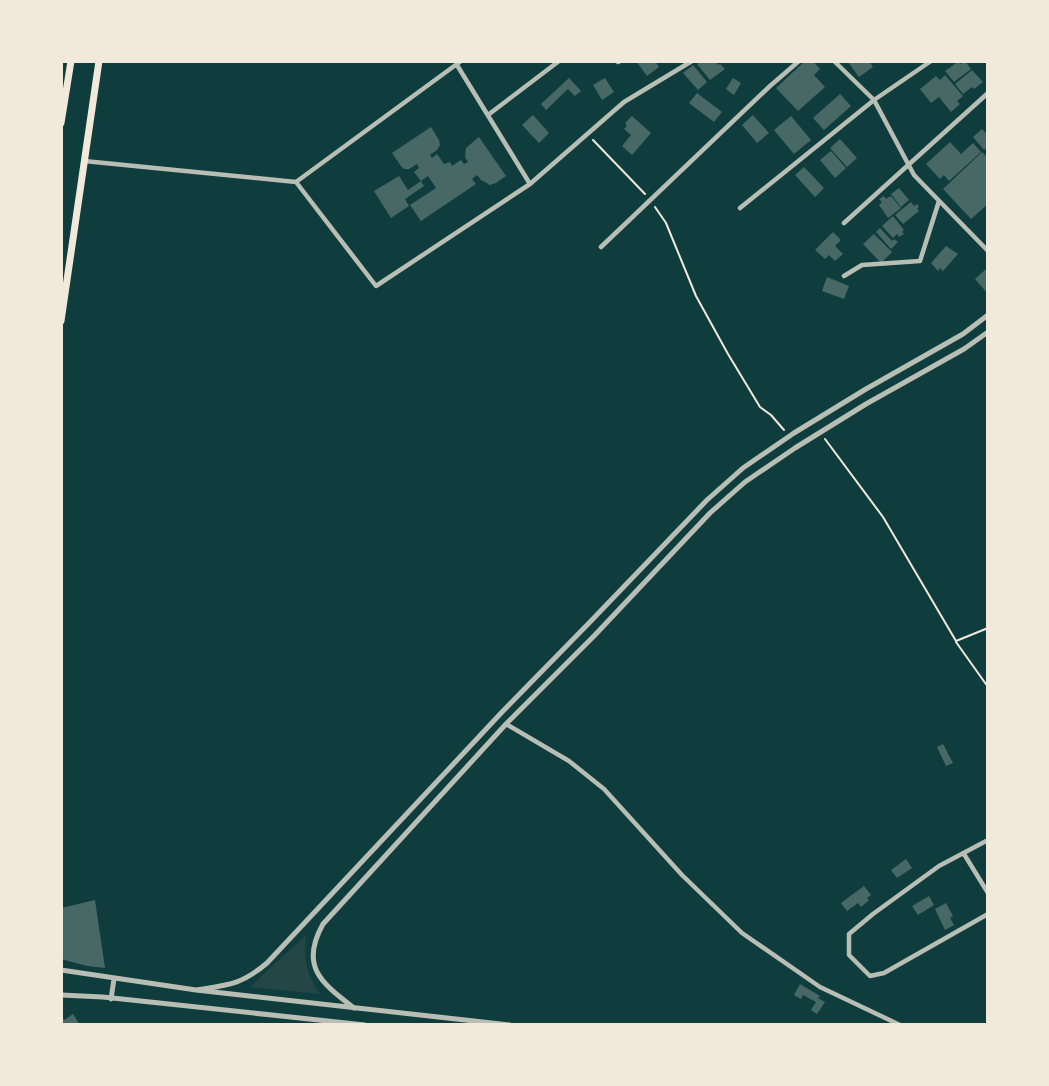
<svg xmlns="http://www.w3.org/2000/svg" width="1049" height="1086" viewBox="0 0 1049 1086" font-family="'PT Sans',sans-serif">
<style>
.green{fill:#244646}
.building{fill:#486865}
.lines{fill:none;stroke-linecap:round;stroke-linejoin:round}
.path{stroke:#f1e9da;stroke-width:2}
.minor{stroke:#b8beb3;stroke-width:4.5}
.tertiary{stroke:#b8beb3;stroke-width:5}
.primary{stroke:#f1e9da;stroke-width:7}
</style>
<rect width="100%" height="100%" fill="#0f3d3e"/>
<path class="green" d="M306 935C303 961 306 972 320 994L250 987Z"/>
<path class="building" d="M636 61H655L659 67 647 76Z
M701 61H715L718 65 720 64 725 69 710 80 697 64Z
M805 61H813L820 69 814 75 825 87 798 111 776 88Z
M849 61H869L873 67 859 77 848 62Z
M959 61 960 64 965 61 971 69 954 82 945 71Z
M693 65 707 82 698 90 683 73Z
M972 70 983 82 974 89 972 87 963 94 955 84Z
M945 75 963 96 957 101 960 104 951 112 939 97 931 103 920 89 936 76 940 80Z
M569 78 581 91 575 96 568 89 546 110 541 104Z
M605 78 614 92 602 100 593 85Z
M733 78 741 83 734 95 726 89Z
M697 93 722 112 714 122 689 103Z
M840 94 851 106 824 130 813 118Z
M533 115 549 133 539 143 522 125Z
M753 115 769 133 757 143 742 125Z
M632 116 651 133 632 155 622 146 631 135 624 129 627 126 625 123Z
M791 116 811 140 794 154 774 130Z
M431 127 439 140 440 145 437 150 430 155 432 158 437 154 444 164 450 162 452 166 461 160 464 164 468 162 465 157 466 148 479 137 506 176 496 183 490 185 481 180 477 175 472 179 476 184 421 221 410 205 436 188 428 176 421 181 414 172 419 168 417 164 409 169H404L401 166 392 153Z
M982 129 988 135V147L984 150 973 137Z
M840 139 857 158 847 167 830 148Z
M950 142 961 154 973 143 981 152 949 181 944 175 940 179 926 164Z
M831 151 846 168 835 178 820 160Z
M982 152 988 158V204L971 219 943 189Z
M804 167 824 188 815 197 795 175Z
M399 176 408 190 421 181 424 186 405 199 409 206 391 218 374 191Z
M899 188 909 200 901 207 891 194Z
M884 196 886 199 891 196 901 208 888 218 879 205 882 202 879 199Z
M911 202 914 206 917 204 919 207 917 209 919 211 903 224 895 215Z
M893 216 904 230 902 232 904 234 899 237 897 234 893 238 882 226Z
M880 228 892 241 894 239 898 242 891 249 876 232Z
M833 232 841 240 835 246 843 254 835 261 829 255 825 259 815 250Z
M874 234 892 252 881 263 863 244Z
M946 246 958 254 943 271 940 268 938 271 931 263Z
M986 269 988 271V294L975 279Z
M827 277 849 286 844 299 822 291Z
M943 744 953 763 946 766 937 747Z
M906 859 912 868 897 878 891 870Z
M864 886 871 895 867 898 869 900 861 907 858 903 847 911 841 903Z
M929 896 934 905 918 915 912 906Z
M95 900 105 968 87 966 61 959V908Z
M946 903 953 916 950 918 954 925 945 930 935 909Z
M800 984 820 996 818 998 825 1002 817 1014 811 1010 816 1002 803 995 801 999 794 995Z
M61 1014 64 1020 73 1014 80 1025H61Z"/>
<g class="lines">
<path class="path" d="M593 140 645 194
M655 207 666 223 696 296 728 354 760 407 771 415 784 430
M825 439 883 517 956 641 988 628
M956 642 988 687"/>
<path class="minor" d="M834 61 874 100 914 175 988 251
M618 62 620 61
M457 65 530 184
M488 115 559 61
M84 161 296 182 461 61
M296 182 376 286 530 184 624 102 692 61
M740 208 874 100 931 61
M844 223 988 93
M601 247 770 86 799 61
M844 276 862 265 920 261 939 201
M506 724 569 761 604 789 682 875 742 933 820 987 900 1025
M988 840 939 866 873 914 849 934V955L870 976 884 973 988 914
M964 854 988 893"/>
<path class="tertiary" d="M61 970 196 990 510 1025
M196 990C228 985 241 985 267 963L503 711 590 622 707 500 743 468 794 433 866 389 963 334 988 315
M61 995 103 997 365 1025
M111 999 114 979
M354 1008C322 983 299 967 323 924L506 724 594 636 710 513 745 482 795 448 866 404 964 349 988 332"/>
<path class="primary" d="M61 123 71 61
M61 321 99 61"/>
</g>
<rect width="1049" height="1086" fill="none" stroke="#f1e9da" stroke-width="126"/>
</svg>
